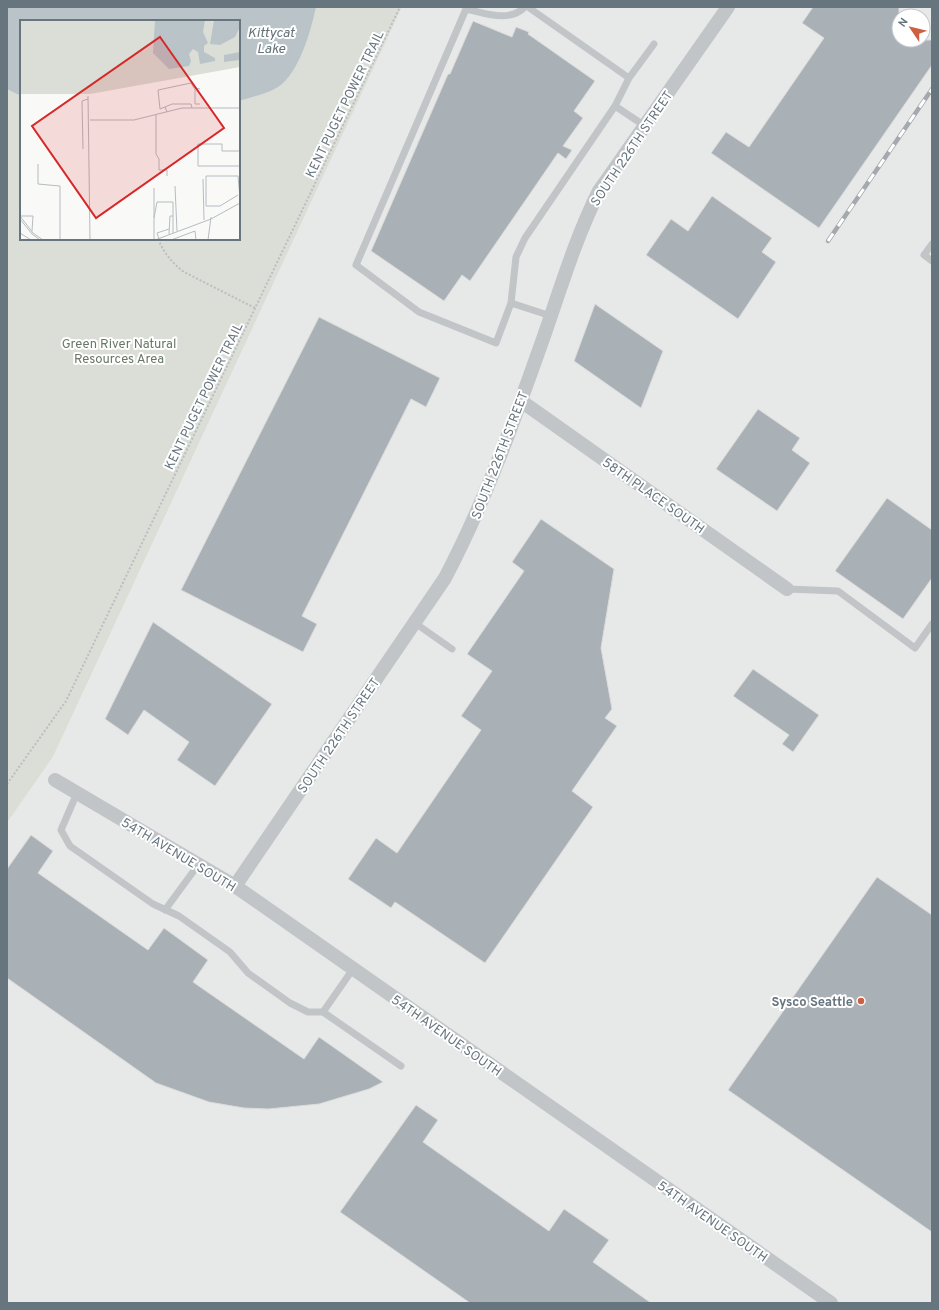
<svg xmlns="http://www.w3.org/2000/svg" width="939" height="1310" viewBox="0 0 939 1310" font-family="Overpass,sans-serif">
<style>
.built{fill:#e7e8e8;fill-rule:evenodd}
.green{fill:#daded7;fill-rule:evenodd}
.water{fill:#bac4c8}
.building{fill:#a9b0b6;stroke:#dbdbda}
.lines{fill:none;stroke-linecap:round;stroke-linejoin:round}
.path{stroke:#bbbec0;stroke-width:2;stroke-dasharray:2 2;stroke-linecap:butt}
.service{stroke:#c1c5c8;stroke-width:7}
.minor{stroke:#c1c5c8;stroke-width:14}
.rail-casing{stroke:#a3a9ae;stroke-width:4.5}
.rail{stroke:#fff;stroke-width:3;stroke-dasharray:9;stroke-linecap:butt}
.poi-dot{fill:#ce6042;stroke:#fff;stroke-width:1.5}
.labels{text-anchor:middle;stroke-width:4;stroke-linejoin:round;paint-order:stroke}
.street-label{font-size:13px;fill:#67757f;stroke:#fff}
.park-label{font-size:13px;fill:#697866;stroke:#fff}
.poi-label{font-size:13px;font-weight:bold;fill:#67757f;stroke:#fff;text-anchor:end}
.water-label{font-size:14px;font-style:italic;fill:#637378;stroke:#fff}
.inset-road{fill:none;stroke:#b6bcc1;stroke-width:1}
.view{fill:#d62828;fill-opacity:0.15;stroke:#d62828;stroke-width:2}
.inset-edge{fill:none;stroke:#67757f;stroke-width:2}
</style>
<rect width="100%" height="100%" fill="#f9f9f8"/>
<path class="built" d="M402 7H932V1303H7V823L53 757ZM899 16H923V40H899Z"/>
<path class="green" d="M7 7H402L53 757 7 823ZM21 21H239V239H21Z"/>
<path class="water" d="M7 7H316C311 30 299 74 278 87 267 94 251 97 239 101V21H21V96L7 89Z"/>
<path class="building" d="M813 7H899V40H932V65L819 228 711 153 726 132 749 147 824 38 802 23Z
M473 21 512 37 516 27 529 32 528 34 595 81 574 111 583 118 563 146 572 150 566 159 558 153 470 281 462 275 444 301 371 251 448 74H450Z
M712 196 772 238 762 252 776 262 738 319 646 255 671 219 688 231Z
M595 304 663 351 641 408 574 361Z
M319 317 440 378 426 407 411 399 302 616 317 624 303 652 181 590Z
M758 409 800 438 792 450 810 463 777 511 716 469Z
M887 498 932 530V578L903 619 835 571Z
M541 519 614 569 601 648 612 709 605 718 617 726 572 791 593 807 485 963 395 902 391 908 348 879 376 838 397 853 481 730 461 716 492 671 467 654 524 571 512 562Z
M153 622 272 704 215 786 177 760 189 742 144 710 128 735 105 719Z
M753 669 819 715 793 752 782 744 789 735 733 696Z
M31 835 53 851 38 873 148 950 164 928 208 960 193 982 304 1059 319 1037 383 1082 369 1089 319 1104 268 1109 244 1108 209 1102 156 1083 7 978V869Z
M877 877 932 915V1232L728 1090Z
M416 1105 438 1120 423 1142 549 1231 564 1209 609 1240 593 1262 651 1303H470L340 1212Z"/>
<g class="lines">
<path class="path" d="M158 239C164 253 172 263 184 272L255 308
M7 784 66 701 400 7"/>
<path class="service" d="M525 7C509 23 485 13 466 9L356 265 419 312 496 343 511 303 551 316
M528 7 629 78 654 44
M615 106 629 78
M932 244 924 255 932 261
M511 303 516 257 525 238 615 106 645 126
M787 589 838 591 915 648 932 624
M415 623 452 649
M77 793 61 830 70 846 153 904 179 916 230 952 248 973 290 1003 308 1012H323L401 1066
M165 910 198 865
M323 1012 353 969"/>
<path class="minor" d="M521 401 787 589
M55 780 235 886 831 1303
M235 886 445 578C486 500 515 418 544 336 561 287 576 237 599 191L728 7"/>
<g class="rail-casing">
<path id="rail" d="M828 241 932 89"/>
</g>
<use href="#rail" class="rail"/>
</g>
<circle class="poi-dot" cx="861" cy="1001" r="4"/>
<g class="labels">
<g class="street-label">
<text transform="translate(344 104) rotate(-64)" y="5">KENT PUGET POWER TRAIL</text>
<text transform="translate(631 148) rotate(-56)" y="5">SOUTH 226TH STREET</text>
<text transform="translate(203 396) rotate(-64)" y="5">KENT PUGET POWER TRAIL</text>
<text transform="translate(499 455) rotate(-69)" y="5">SOUTH 226TH STREET</text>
<text transform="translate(654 495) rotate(35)" y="5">58TH PLACE SOUTH</text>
<text transform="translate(338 735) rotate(-56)" y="5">SOUTH 226TH STREET</text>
<text transform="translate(179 854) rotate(31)" y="5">54TH AVENUE SOUTH</text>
<text transform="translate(447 1035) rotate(35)" y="5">54TH AVENUE SOUTH</text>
<text transform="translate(713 1221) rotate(35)" y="5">54TH AVENUE SOUTH</text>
</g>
<g class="park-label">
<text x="119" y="348">Green River Natural<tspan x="119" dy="15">Resources Area</tspan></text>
</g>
<g class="poi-label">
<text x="853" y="1006">Sysco Seattle</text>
</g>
<g class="water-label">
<text x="271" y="37">Kittycat<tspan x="271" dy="16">Lake</tspan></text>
</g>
</g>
<g transform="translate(20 20)">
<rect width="220" height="220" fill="#f9f9f8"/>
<path d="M0 0H220V47L70 74H0Z" fill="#daded7"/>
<path d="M135 0H185L183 12 188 23 184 26V32L195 38V41L180 44 178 32 173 29 169 34 171 41 169 46 149 49 133 33ZM194 0H219L220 7 215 17 200 25 190 24ZM220 32V40L204 42V35Z" fill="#bac4c8"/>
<path class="inset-road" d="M175 69V84H180M68 76 70 220M145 87 152 84H171L172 88M147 92 145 87 140 89 138 70 171 63 174 68 180 69M136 95V134L139 139V150H147V156M70 100H114L162 88H220M63 129 62 81 68 79M220 131H202V124H178V146H220M18 144V164L40 166V220M183 159 184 200M155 166 157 211M134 168V220M218 175 200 186H186V156H218L220 178M0 196 13 213 23 220M0 196H13L12 211M134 198 137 182H153V213M0 199 12 214 20 220M0 213 11 220M149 214 150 196H153M139 219 137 213 149 209M135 220 191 199 220 183M151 220 175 211 176 220M188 220 191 197"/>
<path class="view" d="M140 17 204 108 76 198 12 106Z"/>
<rect width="220" height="220" class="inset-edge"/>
</g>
<rect width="939" height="1310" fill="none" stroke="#67757f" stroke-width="16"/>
<g transform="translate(911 28) rotate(305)"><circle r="19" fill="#ffffff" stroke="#c2c8cc"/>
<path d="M0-3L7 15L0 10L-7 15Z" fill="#ce6042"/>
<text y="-6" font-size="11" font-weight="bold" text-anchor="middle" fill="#67757f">N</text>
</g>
</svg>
